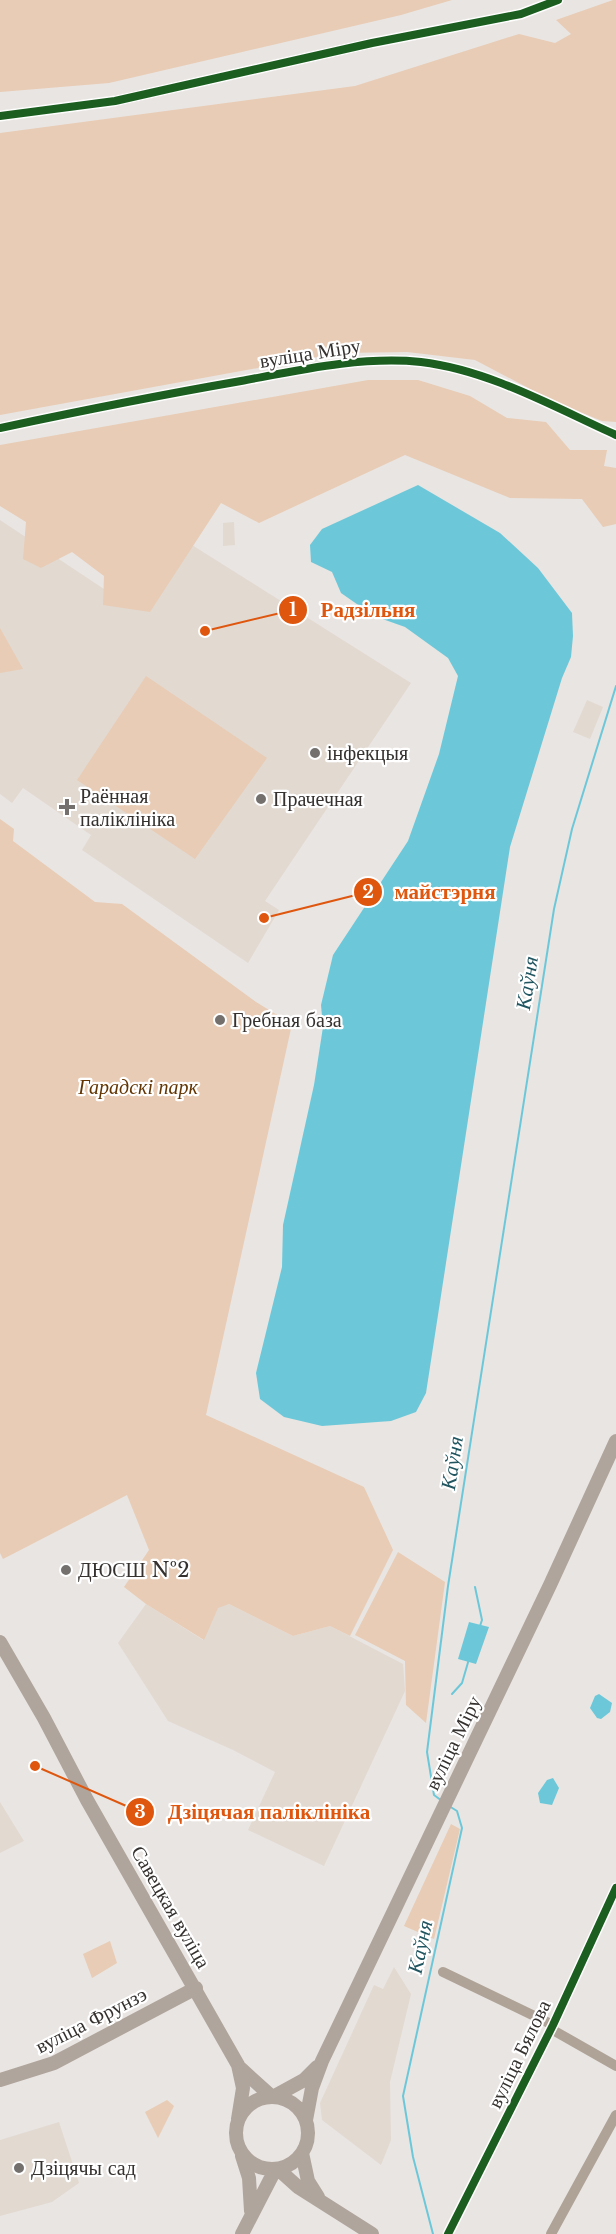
<svg xmlns="http://www.w3.org/2000/svg" width="616" height="2234" viewBox="0 0 616 2234" font-family="'Libre Baskerville',serif">
<style>
.built{fill:#e2d9d1}
.green{fill:#e8ccb5}
.water{fill:#6cc8d9}
.lines{fill:none;stroke-linecap:round;stroke-linejoin:round}
.stream{stroke:#6cc8d9;stroke-width:2}
.minor{stroke:#afa397;stroke-width:10}
.major{stroke:#b0a59c;stroke-width:14}
.cycleway-casing{stroke:#fff;stroke-width:11}
.cycleway{stroke:#1b5e20;stroke-width:8}
.poi-dot{fill:#73706e;stroke:#fff;stroke-width:2}
.labels{text-anchor:middle;stroke-width:4.5;stroke-linejoin:round;paint-order:stroke}
.street-label{font-size:20px;fill:#34312f;stroke:#fff}
.poi-label{font-size:20px;fill:#34312f;stroke:#fff;text-anchor:start}
.park-label{font-size:20px;font-style:italic;fill:#633502;stroke:#fff}
.water-label{font-size:21px;font-style:italic;fill:#215661;stroke:#fff}
.leader{fill:none;stroke:#df570e;stroke-width:2}
.callout-dot{fill:#df570e;stroke:#fff;stroke-width:2}
.mark-label{font-size:18px;text-anchor:middle;font-weight:bold;fill:#fff}
.callout-label{font-size:21px;text-anchor:middle;font-weight:bold;fill:#df570e;stroke:#fff;stroke-width:4.5;stroke-linejoin:round;paint-order:stroke}
</style>
<rect width="100%" height="100%" fill="#e9e5e2"/>
<path class="built" d="M0 520 110 593 157 523 411 683 265 901 279 910 248 963 82 850 91 835 23 788 12 803 0 794Z
M234 522 235 545 223 546V523Z
M587 700 603 707 590 739 573 732Z
M146 1604 203 1640 218 1607 229 1604 293 1636 330 1626 403 1664 405 1691 324 1866 248 1830 275 1772 233 1750 168 1721 118 1643Z
M0 1802 24 1841 0 1853Z
M394 1967 411 1994 390 2082 391 2140 381 2165 322 2120 320 2103 374 1985 383 1989Z
M59 2122 79 2183 52 2202 0 2216V2140Z"/>
<path class="green" d="M0 0H452L401 15 109 83 0 92Z
M613 0H616V422L602 421 553 401 475 360 407 352 340 353 0 415V133L355 86 519 34 555 43 571 34 556 20Z
M368 380H418L470 396 507 418 546 422 570 450H607L604 466 616 468V524L603 527 582 499 510 498 405 455 259 523 221 503 150 612 103 605 104 576 72 552 41 568 23 559 26 522 0 506V445Z
M0 628 23 669 0 673Z
M146 676 267 758 195 859 77 780Z
M0 819 14 829 13 841 95 902 122 904 256 1002 292 1024 206 1415 364 1487 393 1550 350 1636 330 1626 293 1636 229 1604 218 1608 204 1640 146 1604 124 1587 149 1550 127 1495 3 1559 0 1553Z
M398 1552 445 1582 426 1723 406 1705 405 1661 355 1635Z
M451 1824 460 1829 434 1939 404 1926Z
M110 1941 117 1963 92 1978 83 1954Z
M167 2100 174 2106 158 2138 145 2112Z"/>
<path class="water" d="M418 485 500 533 538 568 572 613 573 636 571 657 562 678 510 847 426 1393 416 1412 391 1421 322 1426 284 1417 260 1399 256 1373 282 1267 283 1225 314 1085 323 1027 321 1005 333 955 408 841 439 754 458 676 448 658 405 627 374 616 341 593 332 572 311 562 310 545 322 529Z
M469 1622 489 1627 476 1664 458 1659Z
M599 1694 612 1703 610 1712 601 1719 597 1718 590 1708 595 1696Z
M553 1778 559 1788 552 1805 540 1803 538 1793 547 1780Z"/>
<g class="lines">
<path class="stream" d="M475 1587 482 1620 480 1626
M452 1694 462 1683 469 1659
M442 1801 434 1795 427 1752 448 1586 554 909 572 829 616 686
M433 2234 413 2157 403 2096 462 1828 457 1811 449 1806"/>
<path class="minor" d="M0 116 115 101 372 43 521 14 558 0
M0 428C80 411 160 395 241 381 300 370 361 356 421 362 489 370 554 407 616 435
M443 1972 553 2025
M551 2029 616 2066
M448 2234 553 2025 616 1888
M551 2234 616 2115"/>
<path class="major" d="M0 1642 44 1718 87 1800 238 2065 243 2088 238 2119
M239 2067 271 2096
M0 2080 54 2063 196 1988
M236 2133a36 36 0 1 1 72 0a36 36 0 1 1-72 0Z
M273 2097 304 2080 317 2067
M306 2120 312 2088 322 2061 550 1585 616 1441
M302 2153 308 2181 318 2197
M242 2156 249 2178 251 2211
M278 2169 298 2187 372 2234
M242 2234 275 2170"/>
<g class="cycleway-casing">
<path id="cycleway" d="M0 116 115 101 372 43 521 14 558 0
M0 428C80 411 160 395 241 381 300 370 361 356 421 362 489 370 554 407 616 435
M448 2234 553 2025 616 1888"/>
</g>
<use href="#cycleway" class="cycleway"/>
</g>
<g class="poi-dot">
<circle cx="315" cy="753" r="6"/>
<circle cx="261" cy="799" r="6"/>
<path d="M64 798h6v6h6v6h-6v6h-6v-6h-6v-6h6z"/>
<circle cx="220" cy="1020" r="6"/>
<circle cx="66" cy="1570" r="6"/>
<circle cx="19" cy="2168" r="6"/>
</g>
<g class="labels">
<g class="street-label">
<text transform="translate(310 353) rotate(-9)" y="7">вуліца Міру</text>
<text transform="translate(453 1743) rotate(-64)" y="7">вуліца Міру</text>
<text transform="translate(171 1907) rotate(60)" y="7">Савецкая вуліца</text>
<text transform="translate(91 2020) rotate(-27)" y="7">вуліца Фрунзэ</text>
<text transform="translate(519 2054) rotate(-64)" y="7">вуліца Бялова</text>
</g>
<g class="poi-label">
<text x="327" y="760">інфекцыя</text>
<text x="80" y="803">Раённая<tspan x="80" dy="23">паліклініка</tspan></text>
<text x="273" y="806">Прачечная</text>
<text x="232" y="1027">Гребная база</text>
<text x="78" y="1577">ДЮСШ №2</text>
<text x="31" y="2175">Дзіцячы сад</text>
</g>
<g class="park-label">
<text x="138" y="1094">Гарадскі парк</text>
</g>
<g class="water-label">
<text transform="translate(527 983) rotate(-81)" y="7">Каўня</text>
<text transform="translate(452 1463) rotate(-81)" y="7">Каўня</text>
<text transform="translate(420 1947) rotate(-78)" y="7">Каўня</text>
</g>
</g>
<path class="leader" d="M205 631L293 610M264 918L368 892M35 1766L140 1812"/>
<g class="callout-dot">
<circle cx="205" cy="631" r="6"/>
<circle cx="264" cy="918" r="6"/>
<circle cx="35" cy="1766" r="6"/>
<circle cx="293" cy="610" r="15"/>
<circle cx="368" cy="892" r="15"/>
<circle cx="140" cy="1812" r="15"/>
</g>
<g class="mark-label">
<text x="293" y="616">1</text>
<text x="368" y="898">2</text>
<text x="140" y="1818">3</text>
</g>
<g class="callout-label">
<text x="368" y="617">Радзільня</text>
<text x="445" y="899">майстэрня</text>
<text x="269" y="1819">Дзіцячая паліклініка</text>
</g>
</svg>
